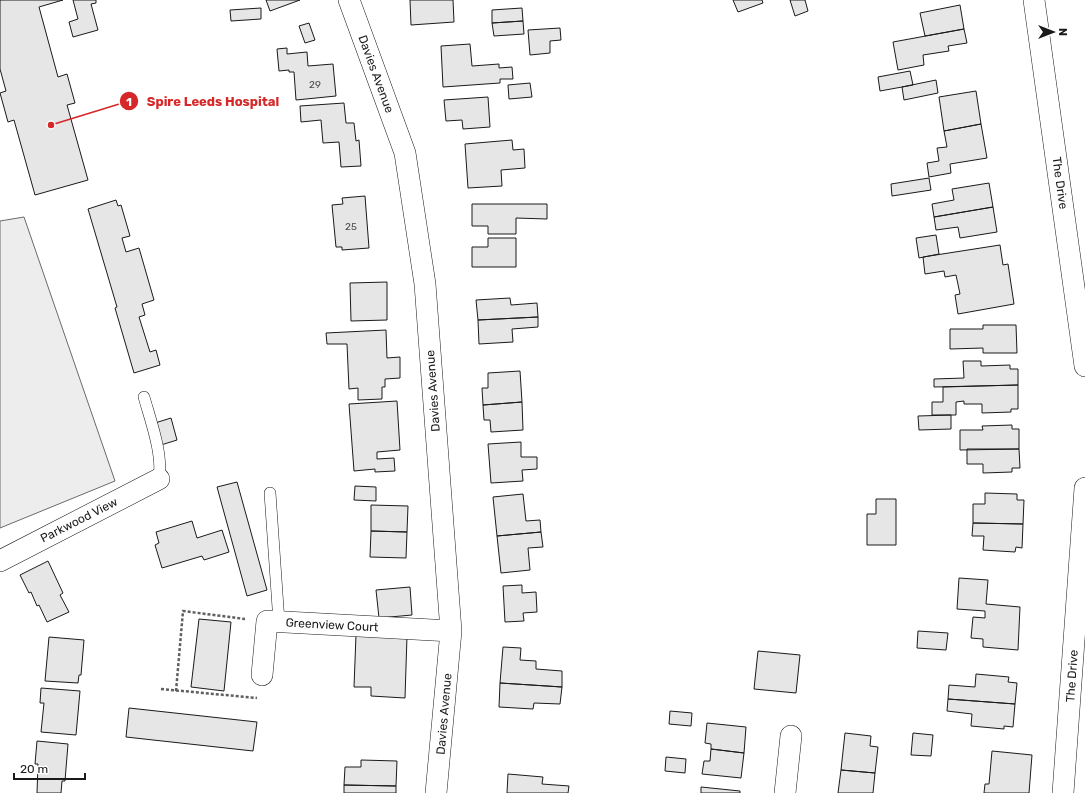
<svg xmlns="http://www.w3.org/2000/svg" width="1085" height="793" viewBox="0 0 1085 793" font-family="Rubik,sans-serif">
<style>
.green{fill:#ededed;stroke:#6a6a6a}
.building{fill:#e6e6e6;stroke:#1a1a1a}
.lines{fill:none;stroke-linecap:round;stroke-linejoin:round}
.lane-casing{stroke:#1a1a1a;stroke-width:12}
.street-casing{stroke:#1a1a1a;stroke-width:22}
.path{stroke:#5f5f5f;stroke-width:2.5;stroke-dasharray:3 2;stroke-linecap:butt}
.lane{stroke:#fff;stroke-width:11}
.street{stroke:#fff;stroke-width:21}
.labels{text-anchor:middle;stroke-width:3;stroke-linejoin:round;paint-order:stroke}
.number-label{font-size:10px;fill:#4d4d4d}
.street-label{font-size:12px;fill:#1a1a1a;stroke:#fff}
.leader{fill:none;stroke:#d62828;stroke-width:1.5}
.callout-dot{fill:#d62828;stroke:#fff;stroke-width:1.5}
.mark-label{font-size:12px;text-anchor:middle;font-weight:bold;fill:#fff}
.callout-label{font-size:13px;text-anchor:middle;font-weight:bold;fill:#d62828;stroke:#fff;stroke-width:3;stroke-linejoin:round;paint-order:stroke}
</style>
<rect width="100%" height="100%" fill="#fff"/>
<path class="green" d="M24 217 115 481 0 528V221Z"/>
<path class="building" d="M0 0H63L39 7 58 77 67 74 75 103 67 105 88 180 35 195 14 120 8 122 0 93 6 91 0 69Z
M73 0H96V3L91 4 98 30 73 37 69 22 78 19Z
M266 0H300L270 11Z
M410 0H453L454 22 411 25Z
M733 0H762L763 3 738 12Z
M790 0H805L808 11 795 16Z
M960 5 964 29 925 36 920 13Z
M261 8V19L231 21 230 10Z
M522 8 523 21 492 23V10Z
M523 21 524 34 494 36 492 23Z
M309 23 315 40 305 43 299 26Z
M560 28 561 40 550 41V53L530 55 528 30Z
M964 29 967 43 948 46 949 51 923 55 924 65 898 70 893 42Z
M470 44 472 66 499 64V68L512 67 513 79H500V83L443 87 441 46Z
M287 48V54L307 52 308 66 333 64 336 96 296 100 294 72H289V70L279 71 277 49Z
M910 71 913 85 880 91 878 77Z
M936 80 938 93 904 100 902 87Z
M530 83 532 97 509 99 508 85Z
M976 91 981 124 944 131 939 97Z
M488 97 490 127 463 129 462 120 446 121 444 100Z
M344 103 346 123H354L356 141 359 140 361 166 341 167 339 142 323 143 321 120 301 122 300 106Z
M981 124 987 158 950 164 951 173 929 177 927 163 939 161 937 148 947 147 944 131Z
M512 140 513 150 524 149 525 168 501 170 502 186 468 188 465 144Z
M929 178 931 190 892 196 891 184Z
M989 183 993 207 934 217 932 204 954 200 952 189Z
M365 196 369 248 342 250V247H336L332 205 343 204 342 198Z
M116 200 118 206 121 205 130 236 122 238 126 252 139 248 154 300 142 304 145 315 139 317 150 352 156 350 160 365 134 373 115 308 117 307 88 209Z
M472 204H547V219L516 218V234H488V226H472Z
M993 207 997 232 960 238 958 227 936 230 934 217Z
M936 235 939 254 919 258 916 238Z
M488 238H516V267H472V247H488Z
M1000 245 1003 265 1008 264 1014 304 958 314 955 295 960 294 956 275 945 277 944 271 925 274 923 257Z
M387 282V320L351 321 350 283Z
M510 298 511 305 537 303 538 317 478 320 476 300Z
M538 317V327L512 329 513 342 479 344 478 320Z
M983 325H1016L1017 353H983V348L950 349V329H983Z
M386 330 387 358 400 357V378L385 379V387H382V399L358 400V388L349 389 347 344H327L326 333Z
M963 361H981V366L1010 365V369H1018V385L934 387V379L964 378Z
M520 371 522 402 483 405 482 388H488V373Z
M1018 385V409H1011V412L982 413V404H964V401L956 402V415H932V402H943V387Z
M397 401 400 450 377 452V459L394 458 395 471 375 472V469L354 471 349 404Z
M522 402 523 430 491 432 490 420H484L483 405Z
M951 415V429L919 430 918 416Z
M171 418 177 440 161 445 155 423Z
M1012 425V429H1019V449L960 450V430H983L982 426Z
M521 442V457H537V469L522 470 523 481 491 483 488 444Z
M967 449H1019L1020 468H1012V472L983 473V464H967Z
M237 482 267 590 247 596 217 487Z
M355 486 376 487V501L354 500Z
M985 493 1017 494V500H1024L1023 524 973 523V504H985Z
M523 494 526 521 540 520 541 532 497 536 493 497Z
M876 499H896V545H867V514H876Z
M371 505 408 506 407 532 371 531Z
M192 521 197 538 222 530 229 552 204 560 202 556 162 568 155 545 159 543 156 532Z
M973 523 1023 524 1022 548 1016 547 1015 552 983 550 984 536H972Z
M371 531 407 532 406 558 370 557Z
M541 532 543 547 528 548 530 570 501 573 497 536Z
M48 561 63 593 60 595 69 612 47 622 39 605 37 606 31 592 29 593 20 575Z
M959 578 988 580 986 604 1020 607 1018 650 983 647V639L971 638 973 617 985 618V611L957 609Z
M522 585V593L536 592 537 612 523 613 524 621 505 622 503 586Z
M410 587 412 615 379 618 376 590Z
M199 619 231 622 224 691 191 687Z
M918 631 948 633 946 650 917 648Z
M356 635 407 636 405 698 371 696V687H354Z
M49 637 84 640 81 675H79L78 683 45 681Z
M503 647 521 648 520 660 536 661V669L562 671V687L500 683Z
M758 651 800 655 796 693 754 689Z
M976 674 1009 677 1008 682 1017 683 1015 704 948 699 949 685 975 687Z
M500 683 562 687 560 704 534 703 533 709 499 707Z
M41 688 80 691 76 735 41 732 44 703H40Z
M948 699 1015 704 1013 727 1004 726V729L971 726 972 714 947 711Z
M129 708 257 722 253 751 126 737Z
M670 711 692 713 691 726 669 724Z
M707 723 746 727 744 753 711 749V744L705 743Z
M845 733 871 736 870 746 878 747 875 773 841 770Z
M913 733 933 735 931 756 911 755Z
M37 741 68 744 65 781H62L61 793H37L38 764H35Z
M711 749 744 753 741 778 702 774 704 761H710Z
M992 751 1032 755 1029 793H984L985 784H989Z
M666 757 686 759 685 773 665 771Z
M361 760 397 761 396 786 344 785 345 767H361Z
M841 770 875 773 873 793H838Z
M508 774 543 777 542 784 569 786 568 793H507Z
M344 785 396 786V793H344Z
M701 787 740 791V793H701Z"/>
<g class="lines">
<g class="lane-casing">
<path id="lane" d="M144 397C151 422 163 454 159 479
M270 493 279 622"/>
</g>
<g class="street-casing">
<path id="street" d="M349 0 405 153 425 284 451 631 436 793
M1034 0 1085 366
M0 561 159 479
M262 675 267 621 451 631
M785 793 791 736
M1063 793 1085 488"/>
</g>
<path class="path" d="M161 689 257 698
M176 691 183 611 245 619"/>
<use href="#lane" class="lane"/>
<use href="#street" class="street"/>
</g>
<g class="labels">
<g class="number-label">
<text x="315" y="88">29</text>
<text x="351" y="230">25</text>
</g>
<g class="street-label">
<text transform="translate(376 74) rotate(70)" y="4">Davies Avenue</text>
<text transform="translate(1060 183) rotate(82)" y="4">The Drive</text>
<text transform="translate(433 391) rotate(-94)" y="4">Davies Avenue</text>
<text transform="translate(79 520) rotate(-27)" y="4">Parkwood View</text>
<text transform="translate(332 625) rotate(3)" y="4">Greenview Court</text>
<text transform="translate(1072 676) rotate(-86)" y="4">The Drive</text>
<text transform="translate(444 714) rotate(-85)" y="4">Davies Avenue</text>
</g>
</g>
<path class="leader" d="M51 125L129 101"/>
<g class="callout-dot">
<circle cx="51" cy="125" r="4"/>
<circle cx="129" cy="101" r="10"/>
</g>
<g class="mark-label">
<text x="129" y="106">1</text>
</g>
<g class="callout-label">
<text x="213" y="106">Spire Leeds Hospital</text>
</g>
<g transform="translate(1053 32) rotate(90)" stroke="#ffffff" stroke-width="3" paint-order="stroke">
<path d="M0-3L7 15L0 10L-7 15Z" fill="#1a1a1a"/>
<text y="-6" font-size="11" font-weight="bold" text-anchor="middle" fill="#1a1a1a">N</text>
</g>
<path d="M14 773v6h71v-6" fill="none" stroke="#1a1a1a" stroke-width="2"/>
<text x="20" y="773" font-size="12" fill="#1a1a1a" stroke="#ffffff" stroke-width="3" paint-order="stroke">20 m</text>
</svg>
